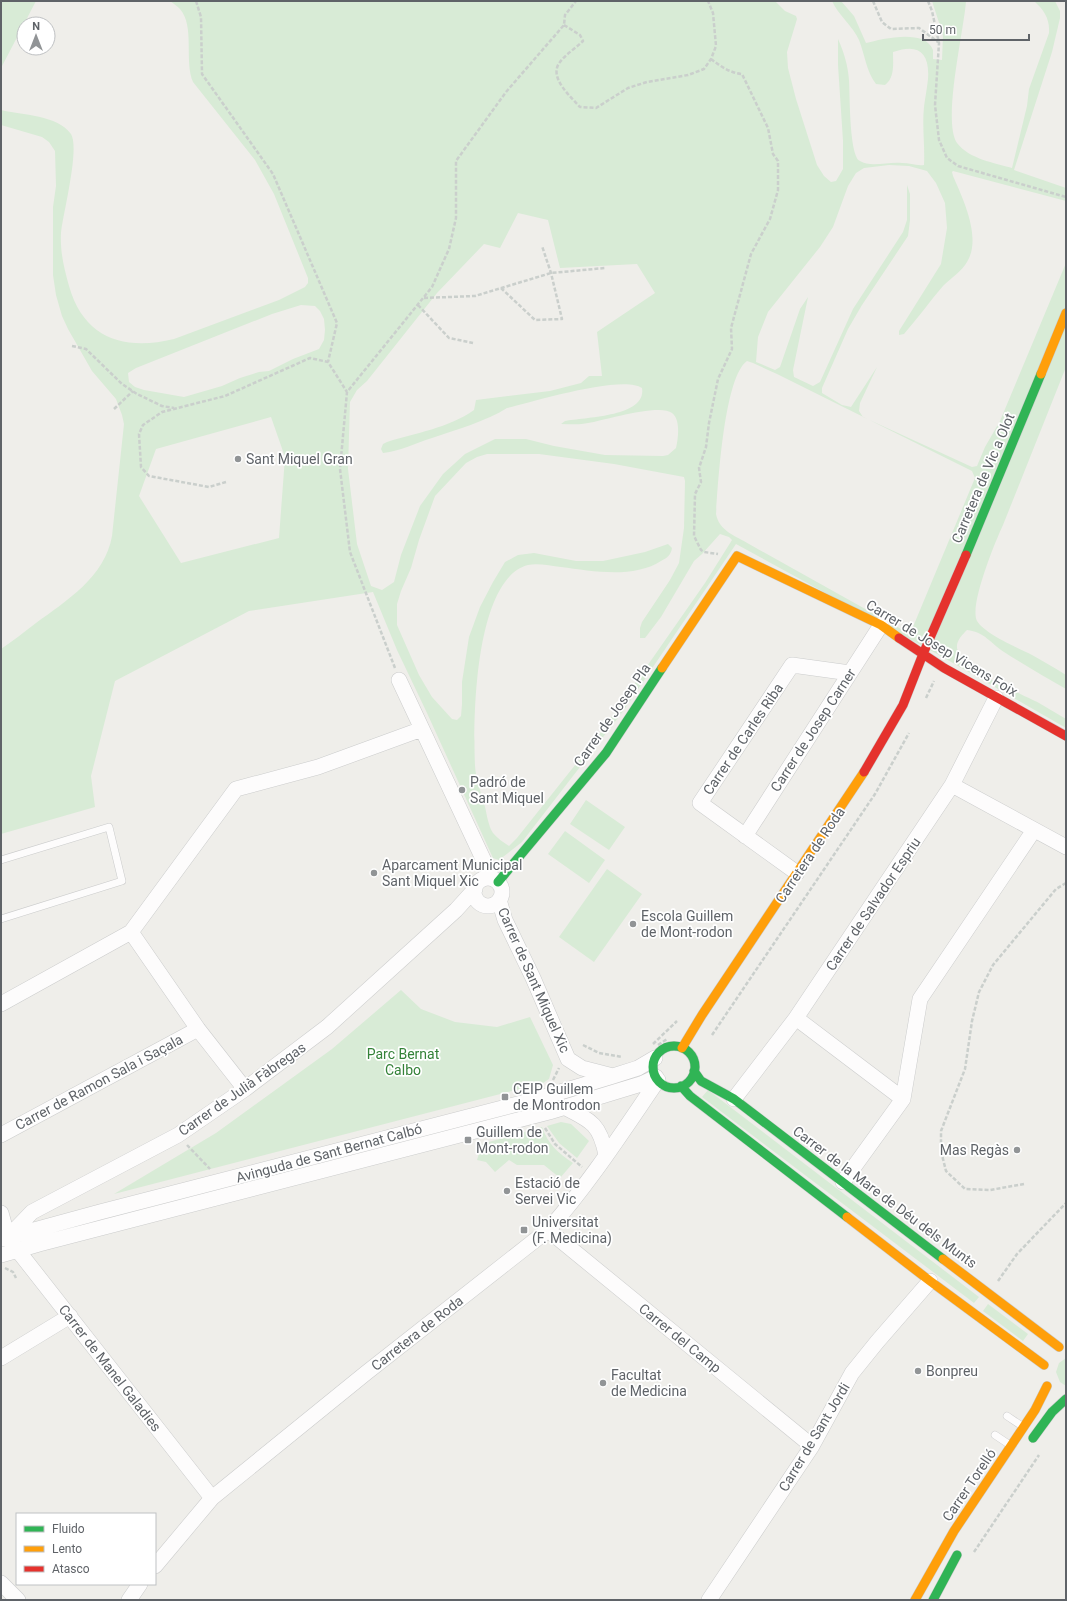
<svg xmlns="http://www.w3.org/2000/svg" width="1067" height="1601" viewBox="0 0 1067 1601" font-family="Roboto,sans-serif">
<style>
.green{fill:#d8ebd6;fill-rule:evenodd}
.lines{fill:none;stroke-linecap:round;stroke-linejoin:round}
.lane-casing{stroke:#cbcccc;stroke-width:8}
.street-casing{stroke:#cbcccc;stroke-width:16}
.fast-casing{stroke:#cacacb;stroke-width:10}
.slow-casing{stroke:#cacacb;stroke-width:10}
.jam-casing{stroke:#cacacb;stroke-width:10}
.path{stroke:#cacfcc;stroke-width:2.5;stroke-dasharray:4 2;stroke-linecap:butt}
.lane{stroke:#fdfcfc;stroke-width:7}
.street{stroke:#fdfcfc;stroke-width:15}
.fast{stroke:#30b455;stroke-width:9}
.slow{stroke:#ff9f0a;stroke-width:9}
.jam{stroke:#e5322d;stroke-width:9}
.poi-dot{fill:#919496;stroke:#fff;stroke-width:1.5}
.labels{text-anchor:middle;stroke-width:3.5;stroke-linejoin:round;paint-order:stroke}
.poi-label{font-size:14px;fill:#5f6368;stroke:#fff;text-anchor:start}
.street-label{font-size:14px;fill:#5f6368;stroke:#fff}
.park-label{font-size:14px;fill:#348238;stroke:#fff}
</style>
<rect width="100%" height="100%" fill="#efeeea"/>
<path class="green" d="M1 1H36L1 68Z
M170 1H775L785 11 796 16 797 19 787 52 788 68 796 99 817 165 824 176 831 182 836 181 843 169V141L838 65V39C844 52 848 66 849 80 850 93 849 156 860 161 871 168 890 161 902 163 910 163 916 166 924 165 925 146 922 126 924 107 925 98 927 89 928 79 930 52 918 43 893 52 893 64 895 77 885 85L876 84C866 71 865 55 859 40 853 26 838 15 832 1H841L854 16 866 43C882 39 925 28 933 50 933 52 933 56 933 59L942 60 943 35 932 1H966C964 31 942 121 957 143 969 159 995 163 1012 168L1027 106 1029 89 1049 33C1050 19 1044 10 1034 1H1055L1060 11V18L1052 52 1014 170 1066 188V201L953 171 952 172 953 176C963 199 982 238 967 262 962 271 951 278 943 286 930 301 918 318 904 334L899 335V331L941 264 947 228 945 203 936 183 927 171 909 166 889 165 864 168 856 173 848 186 833 227 820 247 768 312 758 337 756 362 775 370 780 367 800 309 808 297 793 370 794 377 813 386 820 382 853 309 903 232 907 220V185L910 194V220L908 236 862 305 848 329 822 388V393L842 405 851 407 877 367 860 403 859 411 863 417 972 467 977 466 985 447 1000 421 1066 263V367L1003 525C995 542 969 606 977 621 985 634 1018 648 1032 655 1043 661 1055 668 1066 675V689C1045 677 1024 665 1004 652 990 643 985 632 967 630 962 635 954 643 958 651 965 672 1020 693 1039 703 1048 708 1057 714 1066 719V728L939 655 736 544 624 710 522 842 499 860 493 858 427 713 397 650 373 592 249 611 115 681 91 776 95 807 1 834V649C13 641 24 632 36 623 66 601 105 577 112 536L124 424 122 415 116 399 92 371 68 329 62 316 56 295 53 275V207L56 186 55 151 49 142 42 137 1 125V110C22 115 58 115 71 134 80 149 63 213 61 233 60 252 64 268 69 286 84 339 125 351 174 339L279 300 305 287 308 283V278L274 194 255 160 193 82C184 61 195 26 180 9 177 6 173 3 170 1ZM518 213 548 220 560 268 637 264 655 293 597 332 602 376H589L581 383 550 391 476 400 474 410C449 428 415 433 387 442L383 444 381 449 383 453C401 451 415 443 432 438 455 430 487 421 507 408 532 402 623 374 642 388 647 417 585 417 565 421L561 424C570 424 580 425 588 423 605 420 660 403 672 413 681 420 678 439 676 448L668 455 663 456 605 455 554 446 526 439H495L465 454 443 474 420 506 401 555 394 582 382 590 371 586 357 544 348 469 350 402 357 390 367 381 437 293 484 244 500 248ZM301 305 315 306 320 311 324 319 325 330 324 340 319 349 293 359 269 371 259 372 240 378 222 386 184 397 144 390 135 387 129 382 128 373 136 368 272 314ZM747 361 753 363 777 374 972 471 975 478 910 634 749 544C736 536 719 531 716 514 718 485 724 377 747 361ZM271 417 285 457 279 538 181 563 139 496 156 449ZM487 454H539L614 464 684 477 685 481 684 528 679 563 670 580 642 622 640 628V638H645L661 617 694 561 702 554 720 534 729 537 732 540 705 583 599 735 517 838 509 846C503 842 497 838 493 833 488 825 487 815 485 807 481 793 476 780 475 766 473 721 474 579 528 565 538 563 551 566 561 567 592 571 633 579 661 561 667 558 671 555 672 548L668 544 645 552 603 561H576L534 553 518 555 505 562 493 582 480 607 469 637 462 682V704L461 716 457 720 452 719 432 697 419 675 397 625V604L401 591 411 568 419 540 435 496 466 463 477 457Z
M586 800 625 827 609 850 570 824Z
M565 831 605 860 589 883 548 854Z
M607 869 642 894 594 962 559 937Z
M401 990 421 1009 455 1022 497 1027 530 1017 553 1065 549 1079 543 1083 114 1194 216 1133 332 1049Z
M708 1090 979 1297 974 1303 702 1097Z
M561 1122 571 1124 589 1141 577 1158 559 1143 547 1126Z
M542 1127C548 1144 558 1153 573 1163L560 1178 544 1165H517L509 1160 495 1172 486 1162 477 1160 482 1144Z
M988 1304 1028 1334 1023 1341 983 1311Z
M1066 1358V1386L1060 1382 1056 1372 1059 1363Z"/>
<g class="lines">
<g class="lane-casing">
<path id="lane" d="M1 860 109 827 122 881 1 919
M1007 1416 1022 1426
M995 1435 1010 1445"/>
</g>
<g class="street-casing">
<path id="street" d="M399 680 492 878
M952 785 1066 847
M745 836 881 625
M797 873 700 803 792 665 850 673
M474 892a14 14 0 1 1 28 0a14 14 0 1 1-28 0Z
M499 900 505 920 533 978 568 1059 582 1068 613 1076
M131 932 198 1029 245 1089
M1 1004 131 932 236 789 318 767 422 729
M796 1018 903 1099
M734 1099 796 1018 952 785 996 698
M566 1108C592 1121 600 1125 606 1155
M1 1135 198 1029
M843 1182 903 1099 920 999 1034 830
M1 1213 8 1238 212 1498
M548 1230 812 1446
M8 1237 32 1212 178 1135 245 1089 327 1027 456 910 475 889
M1 1239 100 1212 537 1099 613 1076 638 1068 655 1058
M1 1255 39 1244 549 1112 641 1084 656 1077
M1 1358 70 1316
M155 1566 212 1498 366 1373 548 1230C589 1184 623 1131 658 1080
M1 1583 18 1600
M129 1600 140 1584
M709 1600 812 1446 852 1373 877 1342 930 1281"/>
</g>
<g class="fast-casing">
<path id="fast" d="M966 555 1041 374
M498 882 606 753 662 668
M653 1067a21 21 0 1 1 42 0a21 21 0 1 1-42 0Z
M694 1071 701 1081 734 1099 943 1259
M681 1086 690 1096 847 1217
M1033 1438 1052 1412 1066 1399
M933 1600 957 1555"/>
</g>
<g class="slow-casing">
<path id="slow" d="M1041 374 1066 313
M662 668 737 556 881 625 899 638
M682 1048 702 1015 864 772
M847 1217 930 1281 1044 1365
M943 1259 1059 1347
M915 1600 954 1531 1035 1410 1047 1386"/>
</g>
<g class="jam-casing">
<path id="jam" d="M899 638 944 668 1066 736
M864 772 903 705 923 654 966 555"/>
</g>
<path class="path" d="M196 1 201 17 202 74 273 174 337 323 328 362
M873 1 882 22 891 29 919 28 938 42
M928 1 932 11 939 43 935 105 939 140 947 158 958 166 1066 197
M564 25 580 35 583 41C576 48 566 54 560 62 548 77 570 96 580 107L596 108 628 88 647 82 688 75 704 69 711 59 716 46 713 13 708 1
M711 59C720 66 730 73 742 74L768 128 773 154 778 161V190L770 219 751 254 731 328 732 349 718 379 709 423 706 447 699 468 701 482 695 494 694 536 701 550 704 552 718 554
M501 288 535 320 562 319 551 273 542 246
M424 298 475 296 551 273 605 268
M418 305 449 338 473 343
M72 346 86 349 122 384 137 394 162 406 174 408
M114 409 133 391
M226 482 209 487 149 476 141 467 139 434 143 425 162 412 225 396 310 358 328 362 347 392
M395 668 350 552 340 469 347 392 432 287 449 249 456 218V161L506 92 564 25 565 15 576 1
M926 698 934 681
M712 1035 875 794 909 733
M653 1044 677 1021
M583 1045 599 1053 622 1057
M658 1045 667 1039
M553 1080 559 1068
M545 1128 555 1144 582 1167
M187 1145 210 1169
M1024 1184 990 1190 965 1189 946 1171 941 1151V1131L965 1069 972 1021 979 992 993 965 1056 889 1066 883
M5 1268 13 1272 16 1278
M998 1281 1017 1254 1066 1203
M974 1552 1039 1455"/>
<use href="#lane" class="lane"/>
<use href="#street" class="street"/>
<use href="#fast" class="fast"/>
<use href="#slow" class="slow"/>
<use href="#jam" class="jam"/>
</g>
<g class="poi-dot">
<circle cx="238" cy="459" r="4"/>
<circle cx="462" cy="790" r="4"/>
<circle cx="374" cy="873" r="4"/>
<circle cx="633" cy="924" r="4"/>
<rect x="501" y="1093" width="8" height="8" rx="2"/>
<rect x="464" y="1136" width="8" height="8" rx="2"/>
<circle cx="1017" cy="1150" r="4"/>
<circle cx="507" cy="1191" r="4"/>
<rect x="520" y="1226" width="8" height="8" rx="2"/>
<circle cx="918" cy="1371" r="4"/>
<circle cx="603" cy="1383" r="4"/>
</g>
<g class="labels">
<g class="poi-label">
<text x="246" y="464">Sant Miquel Gran</text>
<text x="470" y="787">Padró de<tspan x="470" dy="16">Sant Miquel</tspan></text>
<text x="382" y="870">Aparcament Municipal<tspan x="382" dy="16">Sant Miquel Xic</tspan></text>
<text x="641" y="921">Escola Guillem<tspan x="641" dy="16">de Mont-rodon</tspan></text>
<text x="513" y="1094">CEIP Guillem<tspan x="513" dy="16">de Montrodon</tspan></text>
<text x="476" y="1137">Guillem de<tspan x="476" dy="16">Mont-rodon</tspan></text>
<text x="1009" y="1155" text-anchor="end">Mas Regàs</text>
<text x="515" y="1188">Estació de<tspan x="515" dy="16">Servei Vic</tspan></text>
<text x="532" y="1227">Universitat<tspan x="532" dy="16">(F. Medicina)</tspan></text>
<text x="926" y="1376">Bonpreu</text>
<text x="611" y="1380">Facultat<tspan x="611" dy="16">de Medicina</tspan></text>
</g>
<g class="street-label">
<text transform="translate(983 478) rotate(-67)" y="5">Carretera de Vic a Olot</text>
<text transform="translate(942 648) rotate(31)" y="5">Carrer de Josep Vicens Foix</text>
<text transform="translate(612 715) rotate(-55)" y="5">Carrer de Josep Pla</text>
<text transform="translate(813 730) rotate(-57)" y="5">Carrer de Josep Carner</text>
<text transform="translate(743 739) rotate(-56)" y="5">Carrer de Carles Riba</text>
<text transform="translate(810 855) rotate(-56)" y="5">Carretera de Roda</text>
<text transform="translate(873 904) rotate(-56)" y="5">Carrer de Salvador Espriu</text>
<text transform="translate(534 980) rotate(66)" y="5">Carrer de Sant Miquel Xic</text>
<text transform="translate(99 1082) rotate(-28)" y="5">Carrer de Ramon Sala i Saçala</text>
<text transform="translate(242 1089) rotate(-35)" y="5">Carrer de Julià Fàbregas</text>
<text transform="translate(329 1153) rotate(-15)" y="5">Avinguda de Sant Bernat Calbó</text>
<text transform="translate(885 1197) rotate(37)" y="5">Carrer de la Mare de Déu dels Munts</text>
<text transform="translate(417 1333) rotate(-38)" y="5">Carretera de Roda</text>
<text transform="translate(680 1338) rotate(39)" y="5">Carrer del Camp</text>
<text transform="translate(110 1368) rotate(52)" y="5">Carrer de Manel Galadies</text>
<text transform="translate(814 1437) rotate(-59)" y="5">Carrer de Sant Jordi</text>
<text transform="translate(969 1485) rotate(-56)" y="5">Carrer Torelló</text>
</g>
<g class="park-label">
<text x="403" y="1059">Parc Bernat<tspan x="403" dy="16">Calbo</tspan></text>
</g>
</g>
<rect width="1067" height="1601" fill="none" stroke="#5f6368" stroke-width="4"/>
<rect x="16" y="1513" width="140" height="72" fill="#ffffff" stroke="#bfc1c3"/>
<rect x="24" y="1526" width="20" height="6" fill="#30b455" stroke="#bfc1c3"/>
<text x="52" y="1533" font-size="12" fill="#5f6368">Fluido</text>
<rect x="24" y="1546" width="20" height="6" fill="#ff9f0a" stroke="#bfc1c3"/>
<text x="52" y="1553" font-size="12" fill="#5f6368">Lento</text>
<rect x="24" y="1566" width="20" height="6" fill="#e5322d" stroke="#bfc1c3"/>
<text x="52" y="1573" font-size="12" fill="#5f6368">Atasco</text>
<g transform="translate(36 36)"><circle r="19" fill="#ffffff" stroke="#bfc1c3"/>
<path d="M0-3L7 15L0 10L-7 15Z" fill="#919496"/>
<text y="-6" font-size="11" font-weight="bold" text-anchor="middle" fill="#5f6368">N</text>
</g>
<path d="M923 34v6h106v-6" fill="none" stroke="#5f6368" stroke-width="2"/>
<text x="929" y="34" font-size="12" fill="#5f6368" stroke="#ffffff" stroke-width="3" paint-order="stroke">50 m</text>
</svg>
